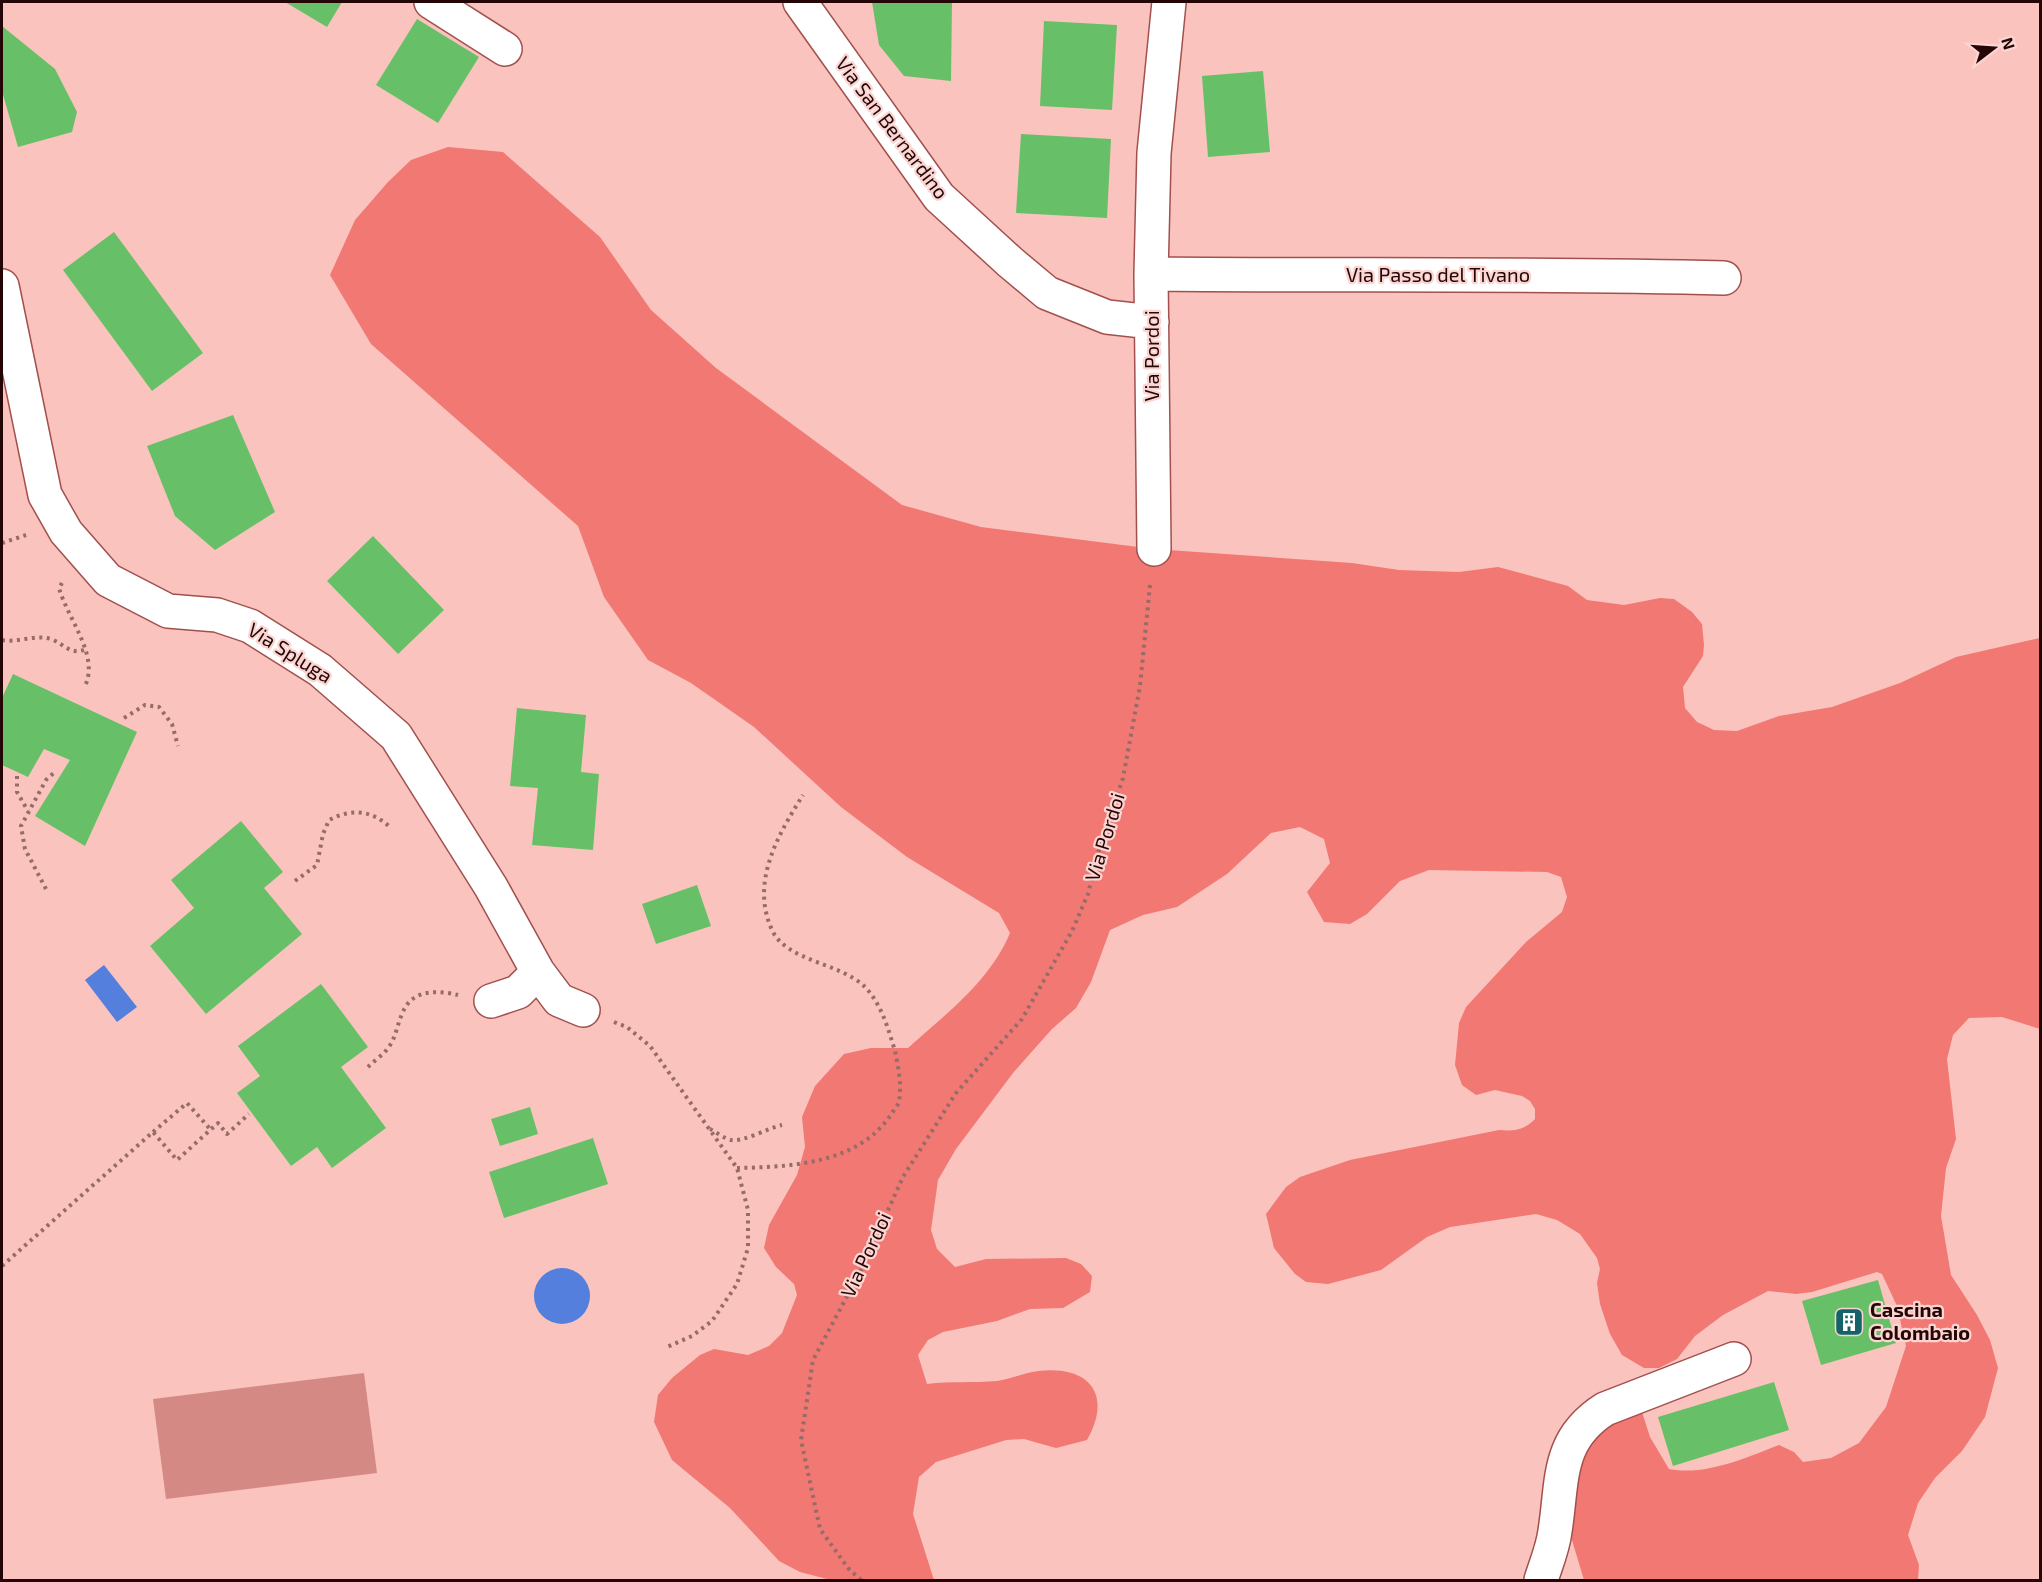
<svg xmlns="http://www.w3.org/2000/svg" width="2042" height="1582" viewBox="0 0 2042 1582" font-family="'Exo 2',sans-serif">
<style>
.green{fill:#d58984}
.forest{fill:#f17873}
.water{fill:#547fdd}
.building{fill:#67c067}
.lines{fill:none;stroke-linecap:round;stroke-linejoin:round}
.minor-casing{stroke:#a1504d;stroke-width:36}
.path{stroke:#966b68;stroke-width:4;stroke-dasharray:3 4.5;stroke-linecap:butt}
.minor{stroke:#fff;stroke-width:33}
.labels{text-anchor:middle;stroke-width:4.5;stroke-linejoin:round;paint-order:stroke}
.street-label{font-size:20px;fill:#250606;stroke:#fbd5d2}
.poi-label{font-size:20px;font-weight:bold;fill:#250606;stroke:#fbd5d2;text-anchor:start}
</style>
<rect width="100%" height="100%" fill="#fac3be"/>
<path class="green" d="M364 1373 377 1473 166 1499 153 1399Z"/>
<path class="forest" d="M448 147 503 152 600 237 651 310 716 368 902 505 981 527 1154 549 1352 563 1399 570 1459 572 1498 567 1568 586 1587 600 1624 605 1660 598 1674 599 1692 612 1702 624 1704 645 1703 656 1683 687 1685 708 1697 722 1714 730 1737 731 1779 716 1832 707 1900 683 1956 657 2040 638V1029L2002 1017 1969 1018 1953 1035 1947 1059 1956 1139 1946 1168 1941 1216 1951 1275 1977 1315 1990 1340 1998 1368 1985 1417 1962 1451 1935 1478 1918 1503 1908 1535 1919 1565 1918 1580H1584L1565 1517 1584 1431 1641 1409 1650 1437 1669 1469C1706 1476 1745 1458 1779 1445L1794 1452 1803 1462 1831 1458 1859 1443 1886 1407 1906 1346 1897 1306 1882 1274 1877 1272 1812 1292 1796 1294 1768 1291 1723 1315 1695 1336 1677 1359 1659 1368H1644L1622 1355 1610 1334 1600 1304 1597 1283 1600 1269 1597 1258 1580 1234 1557 1220 1536 1214 1450 1227 1427 1237 1381 1270 1328 1284 1306 1282 1295 1274 1274 1248 1266 1214 1286 1187 1300 1177 1350 1160 1499 1130C1514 1131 1523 1131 1535 1119V1109L1530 1101 1522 1096 1495 1090 1476 1095 1462 1085 1455 1065 1459 1023 1466 1007 1526 942 1562 912 1567 897 1561 877 1547 872 1429 870 1400 881 1367 914 1350 924 1324 922 1307 892 1330 863 1324 839 1300 827 1271 833 1227 874 1177 907 1143 915 1110 930 1091 982 1076 1008 1052 1029 1013 1073 956 1149 938 1180 931 1230 937 1249 955 1267 986 1259 1066 1258 1081 1264 1092 1276 1090 1292 1063 1308 1030 1309 997 1321 943 1332 928 1340 918 1355 927 1384C951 1381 974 1383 997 1381 1011 1379 1024 1373 1038 1371 1089 1365 1113 1394 1087 1440L1056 1448 1024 1439 1006 1440 936 1462 919 1477 913 1514 934 1580H831L800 1572 779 1561 730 1508 672 1460 654 1422 658 1395 672 1378 700 1355 714 1349 748 1355 769 1346 782 1333 797 1295 794 1284 776 1267 764 1248 769 1225 797 1175 805 1147 802 1117 815 1086 844 1054 871 1048H908C946 1014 990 981 1010 933L999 913 907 857 841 807 754 727 691 683 648 660 604 597 578 526 371 344 330 275 355 220 388 182 411 160Z"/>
<path class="water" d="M104 965 137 1007 117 1022 85 980Z
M534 1296a28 28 0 1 1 56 0a28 28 0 1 1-56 0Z"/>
<path class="building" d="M285 2H342L327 27Z
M872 2H952L951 81 904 76 879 45Z
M417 19 479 57 438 123 376 85Z
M1044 21 1117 25 1112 110 1040 106Z
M2 26 55 69 77 112 72 132 18 147 2 91Z
M1263 71 1270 152 1208 157 1202 76Z
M1021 134 1111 139 1107 218 1016 213Z
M114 232 203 353 152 391 63 270Z
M233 415 275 512 215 550 175 516 147 446Z
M373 536 444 610 398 654 327 581Z
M13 674 137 732 85 846 35 816 70 760 44 749 28 777 2 765V698Z
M517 708 586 715 581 772 599 774 593 850 532 845 538 788 510 786Z
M241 821 283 872 264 888 302 934 206 1014 150 946 194 908 171 880Z
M697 885 711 926 656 944 642 904Z
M321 984 368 1047 341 1067 386 1128 332 1168 317 1147 291 1166 237 1093 260 1076 238 1046Z
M530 1107 538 1134 500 1146 491 1119Z
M593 1138 608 1184 504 1218 489 1172Z
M1878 1280 1896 1343 1821 1365 1802 1301Z
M1774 1382 1789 1430 1673 1466 1658 1417Z"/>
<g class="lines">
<g class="minor-casing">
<path id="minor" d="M431 2 505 49
M800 2 939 197 1010 262 1047 293 1107 317 1152 322
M1151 274C1342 276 1533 273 1724 278
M2 286 45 495 66 532 108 580 168 611 217 615 250 626 320 670 396 736 491 887 538 972 518 992 491 1001
M1154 549 1151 274 1154 153 1169 2
M538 972 559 1000 583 1010
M1541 1580C1546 1564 1553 1548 1555 1531 1563 1481 1556 1440 1605 1409L1734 1359"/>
</g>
<path class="path" d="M2 543 26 535
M62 583 59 588C68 620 101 657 84 688
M2 640C18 643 35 634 51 639 64 644 71 656 86 649
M124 718 145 705 159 707 172 724 178 746
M17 776V792L28 811
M295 881 317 865 323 834 329 820C352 808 372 810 391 828
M46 889 25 849 21 826 46 780 56 771
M614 1022 627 1027 650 1046 737 1168 748 1210V1248L737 1284 712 1321 692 1336 667 1347
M368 1067C374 1061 383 1055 388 1048 396 1038 397 1025 402 1014 411 989 437 990 458 995
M710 1129C716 1132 725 1139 731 1140 744 1142 768 1128 782 1125
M153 1132 187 1103 211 1130
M737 1168C790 1167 857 1164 890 1116 893 1111 898 1106 899 1101 902 1086 898 1065 895 1051 888 1028 881 1003 864 986 840 963 786 961 772 930 750 882 778 835 803 795
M2 1266 153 1132 177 1160 218 1123 227 1134 249 1114
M861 1580 848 1568 820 1529 801 1440 813 1360 861 1270 903 1177 956 1093 1022 1019 1072 931 1088 894 1100 846 1123 778 1140 686 1150 585"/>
<use href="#minor" class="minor"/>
</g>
<defs>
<g id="building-square" transform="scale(1.5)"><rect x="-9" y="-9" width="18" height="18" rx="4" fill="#136369" stroke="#fbd5d2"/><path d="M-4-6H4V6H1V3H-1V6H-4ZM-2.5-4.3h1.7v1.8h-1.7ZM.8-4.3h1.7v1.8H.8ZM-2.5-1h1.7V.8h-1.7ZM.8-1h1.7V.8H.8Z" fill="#fff"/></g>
</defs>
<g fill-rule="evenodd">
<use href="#building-square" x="1849" y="1322"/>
</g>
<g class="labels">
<g class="street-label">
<text transform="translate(892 128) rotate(53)" y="7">Via San Bernardino</text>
<text x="1438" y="282">Via Passo del Tivano</text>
<text transform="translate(1152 356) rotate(-90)" y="7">Via Pordoi</text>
<text transform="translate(290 653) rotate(32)" y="7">Via Spluga</text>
<text transform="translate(1105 837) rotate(-73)" y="7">Via Pordoi</text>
<text transform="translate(866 1255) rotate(-65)" y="7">Via Pordoi</text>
</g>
<g class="poi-label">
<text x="1870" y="1317">Cascina<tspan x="1870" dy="23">Colombaio</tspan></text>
</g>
</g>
<rect width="2042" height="1582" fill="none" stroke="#250606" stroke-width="6"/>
<g transform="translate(1994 48) rotate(73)" stroke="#fbd5d2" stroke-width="4.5" paint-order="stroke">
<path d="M0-4.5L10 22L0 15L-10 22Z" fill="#250606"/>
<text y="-9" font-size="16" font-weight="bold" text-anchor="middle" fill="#250606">N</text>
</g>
</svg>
